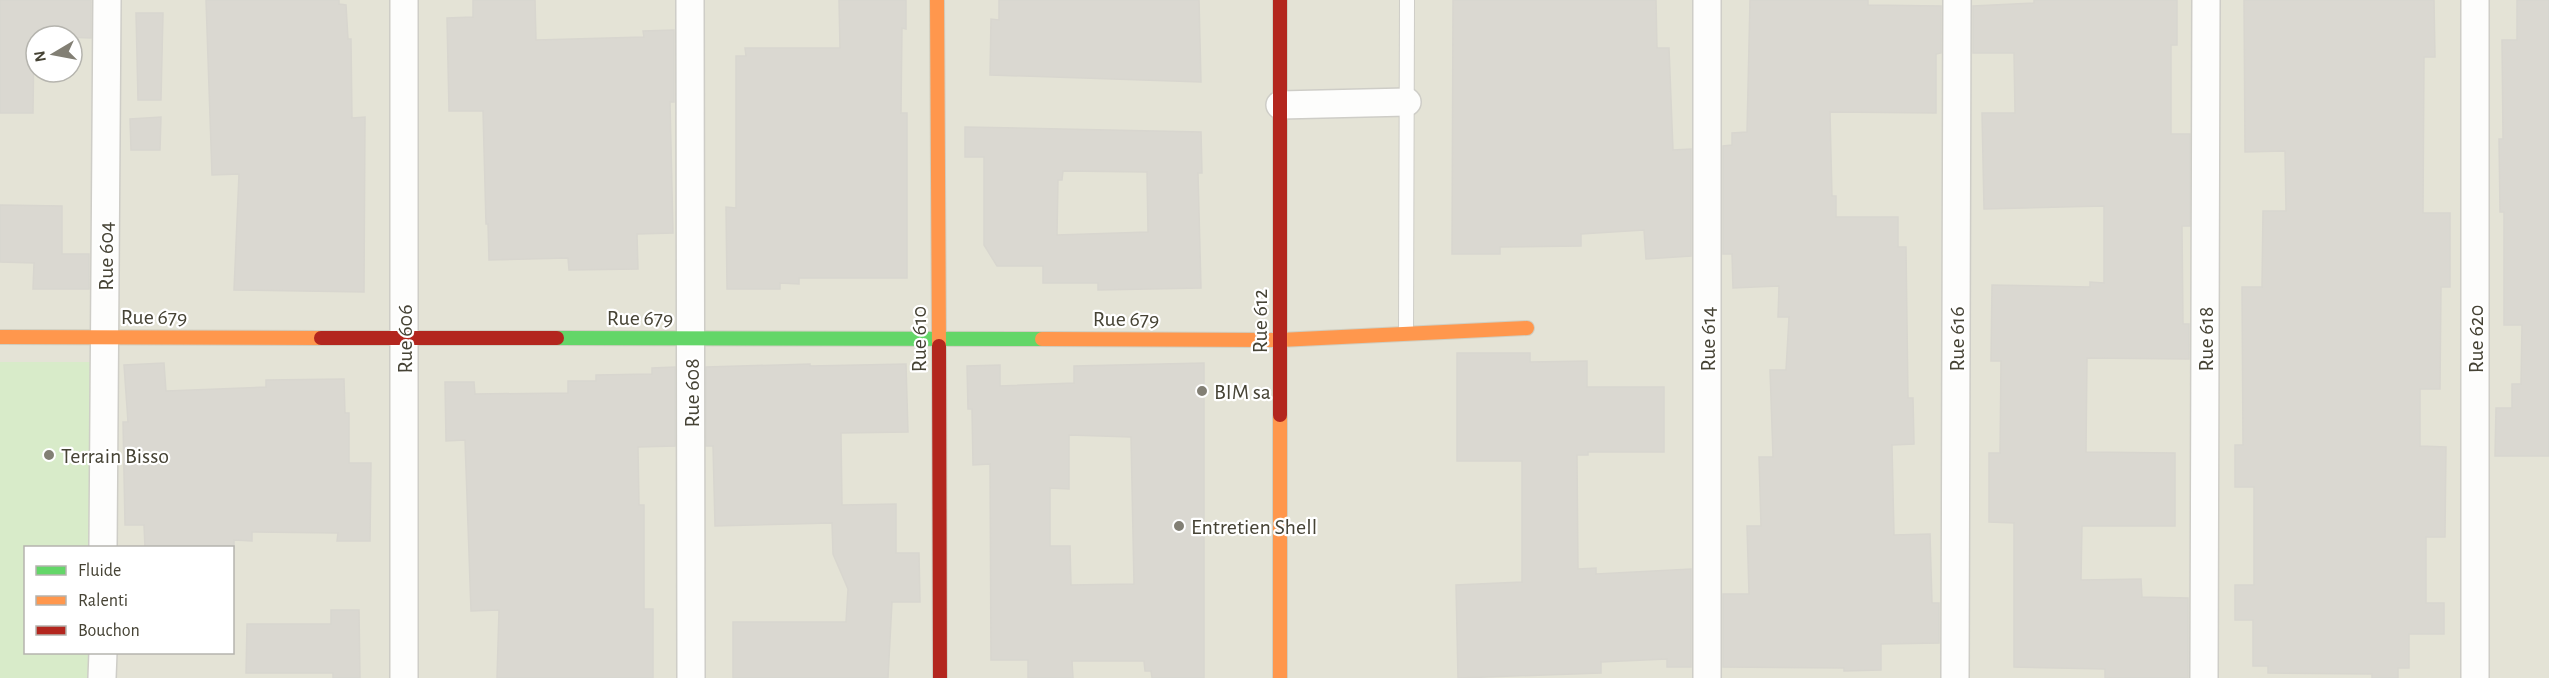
<svg xmlns="http://www.w3.org/2000/svg" width="2549" height="678" viewBox="0 0 2549 678" font-family="'Alegreya Sans',sans-serif">
<style>
.residential{fill:#e4e3d6;fill-rule:evenodd}
.green{fill:#d8ebc9}
.building{fill:#dad8d1;stroke:#d8d6cf;stroke-width:1.5;fill-rule:evenodd}
.lines{fill:none;stroke-linecap:round;stroke-linejoin:round}
.lane-casing{stroke:#cecdc7;stroke-width:16}
.street-casing{stroke:#cecdc7;stroke-width:30}
.fast-casing{stroke:#d0cec0;stroke-width:16}
.slow-casing{stroke:#d0cec0;stroke-width:16}
.jam-casing{stroke:#d0cec0;stroke-width:16}
.lane{stroke:#fdfdfc;stroke-width:14}
.street{stroke:#fdfdfc;stroke-width:27}
.fast{stroke:#63d668;stroke-width:14}
.slow{stroke:#ff974d;stroke-width:14}
.jam{stroke:#b3261e;stroke-width:14}
.poi-dot{fill:#827f74;stroke:#fff;stroke-width:2}
.labels{text-anchor:middle;stroke-width:4.5;stroke-linejoin:round;paint-order:stroke}
.street-label{font-size:22px;fill:#464335;stroke:#fff}
.poi-label{font-size:22px;fill:#464335;stroke:#fff;text-anchor:start}
</style>
<rect width="100%" height="100%" fill="#f0efe9"/>
<path class="residential" d="M0 0H2549V678H0ZM36 36H72V72H36ZM26 548H232V652H26Z"/>
<path class="green" d="M0 362H97L98 547 26 548V652L98 653V678H0Z"/>
<path class="building" d="M0 0H91V38L36 36 34 38 33 113H0Z
M206 0H339V4L346 5 348 39H351L352 118 365 117 364 292 234 290 239 174 212 175Z
M473 0H535L536 40 644 37 643 31 674 30V102H670L673 233 637 234 638 269 569 270 568 258 489 260 488 224H486L483 111H449L447 18 473 17Z
M839 0H906V29L902 28 901 113H907V278H799V284L780 283V289H727L726 207 736 208V56H746L745 48H840Z
M999 0H1199L1201 82 990 75 991 19 999 20Z
M1453 0H1656L1657 48H1669L1673 150 1691 149V256L1646 259 1644 230 1581 234V246L1500 247V254H1452Z
M1750 0H1868V5L1941 6V53L1936 54V113L1830 112 1832 196H1836V217H1898V247H1906L1908 398H1913L1914 444 1892 445 1894 535 1930 534 1932 603H1939V643L1881 644V670L1844 671V668L1723 667V594H1749L1747 526H1761L1759 457H1773L1770 370H1786L1789 317H1778L1779 286 1733 288 1732 254H1723V146L1732 145V133L1747 132Z
M2034 0H2177V45H2171V134H2190V226H2182L2183 324H2189V359L2087 358 2086 452 2175 453V526H2082L2081 580 2141 579 2142 597 2188 598V678H2105V669L2014 667V523L1989 522V453H2000L2001 361H1991L1992 285 2090 287V282L2104 283V206L1984 209 1982 113H2015L2014 53H1973V6L2034 3Z
M2244 0H2434L2435 57H2424L2423 213H2450V287H2441L2440 389H2420V446L2446 447 2445 537H2426V603H2444V634H2409V668H2398V678H2372V674L2268 673V666H2253V620H2235V585H2254V487H2235V445H2243L2242 287H2262L2263 211H2286L2285 151 2245 152Z
M2517 0H2549V456H2495L2496 408H2512V384H2521L2522 325H2504V212H2500L2499 139H2503L2502 40H2517Z
M136 13H163L161 100H138Z
M161 117 160 150H131L130 119Z
M965 127 1201 132 1202 173H1198L1201 288 1098 290V283H1043V266H997L984 245V157H965ZM1063 171 1147 172 1148 232 1057 235 1058 180H1062Z
M0 205 62 206V254H89V289H33L34 263 0 262Z
M1457 353H1530V362L1587 361V387H1664V452H1588V455H1577L1578 569 1596 568V574L1691 569V667H1667V659L1601 662V673L1458 678 1456 585 1522 582V461H1457Z
M164 363 166 391 266 387V380L344 379 345 413H349V463H371L370 541H337L338 533 252 532V541L234 540V548H145L144 525H125L123 422H128L124 365Z
M1204 363V678H1152L1151 671H1145L1144 661H1072L1073 678H1028V660H991L990 464 973 465 972 409H968L967 366 1000 365V386L1074 383V366ZM1069 435 1131 437 1134 584 1071 585 1070 546H1050V488L1069 489Z
M810 364V366L906 364 908 432 841 433 842 505 896 504V553H919L920 602H892L888 678H733V622H846L848 589 833 554 832 523 715 526 713 446H706V367Z
M675 367V446L638 447 639 505H644V609H653V678H497L499 610 471 611 465 440 446 441 445 382H474L475 394 568 393V381H596V375L652 374V368Z
M331 610H359L360 678H333V673H246L247 624H331Z"/>
<g class="lines">
<g class="lane-casing">
<path id="lane" d="M1406 333 1407 0"/>
</g>
<g class="street-casing">
<path id="street" d="M690 0 691 678
M2475 0V678
M1280 105 1407 102
M103 548 107 0
M102 678 103 652
M404 678V0
M1707 678V0
M1955 678 1957 0
M2204 678 2206 0"/>
</g>
<g class="fast-casing">
<path id="fast" d="M557 338 1042 339"/>
</g>
<g class="slow-casing">
<path id="slow" d="M937 0 939 346
M0 337 321 338
M1042 339 1280 340 1527 328
M1280 415V678"/>
</g>
<g class="jam-casing">
<path id="jam" d="M1280 0V415
M321 338H557
M939 346 940 678"/>
</g>
<use href="#lane" class="lane"/>
<use href="#street" class="street"/>
<use href="#fast" class="fast"/>
<use href="#slow" class="slow"/>
<use href="#jam" class="jam"/>
</g>
<g class="poi-dot">
<circle cx="1202" cy="391" r="6"/>
<circle cx="49" cy="455" r="6"/>
<circle cx="1179" cy="526" r="6"/>
</g>
<g class="labels">
<g class="street-label">
<text transform="translate(105 256) rotate(-90)" y="8">Rue 604</text>
<text x="154" y="324">Rue 679</text>
<text x="640" y="325">Rue 679</text>
<text x="1126" y="326">Rue 679</text>
<text transform="translate(1259 321) rotate(-90)" y="8">Rue 612</text>
<text transform="translate(404 339) rotate(-90)" y="8">Rue 606</text>
<text transform="translate(918 339) rotate(-90)" y="8">Rue 610</text>
<text transform="translate(1707 339) rotate(-90)" y="8">Rue 614</text>
<text transform="translate(1956 339) rotate(-90)" y="8">Rue 616</text>
<text transform="translate(2205 339) rotate(-90)" y="8">Rue 618</text>
<text transform="translate(2475 339) rotate(-90)" y="8">Rue 620</text>
<text transform="translate(691 393) rotate(-90)" y="8">Rue 608</text>
</g>
<g class="poi-label">
<text x="1214" y="399">BIM sa</text>
<text x="61" y="463">Terrain Bisso</text>
<text x="1191" y="534">Entretien Shell</text>
</g>
</g>
<rect x="24" y="546" width="210" height="108" fill="#ffffff" stroke="#b5b4ae" stroke-width="1.5"/>
<rect x="36" y="566" width="30" height="9" fill="#63d668" stroke="#b5b4ae" stroke-width="1.5"/>
<text x="78" y="576" font-size="18" fill="#464335">Fluide</text>
<rect x="36" y="596" width="30" height="9" fill="#ff974d" stroke="#b5b4ae" stroke-width="1.5"/>
<text x="78" y="606" font-size="18" fill="#464335">Ralenti</text>
<rect x="36" y="626" width="30" height="9" fill="#b3261e" stroke="#b5b4ae" stroke-width="1.5"/>
<text x="78" y="636" font-size="18" fill="#464335">Bouchon</text>
<g transform="translate(54 54) rotate(260)"><circle r="28" fill="#ffffff" stroke="#b5b4ae" stroke-width="1.5"/>
<path d="M0-4.5L10 22L0 15L-10 22Z" fill="#827f74"/>
<text y="-9" font-size="16" font-weight="bold" text-anchor="middle" fill="#464335">N</text>
</g>
</svg>
